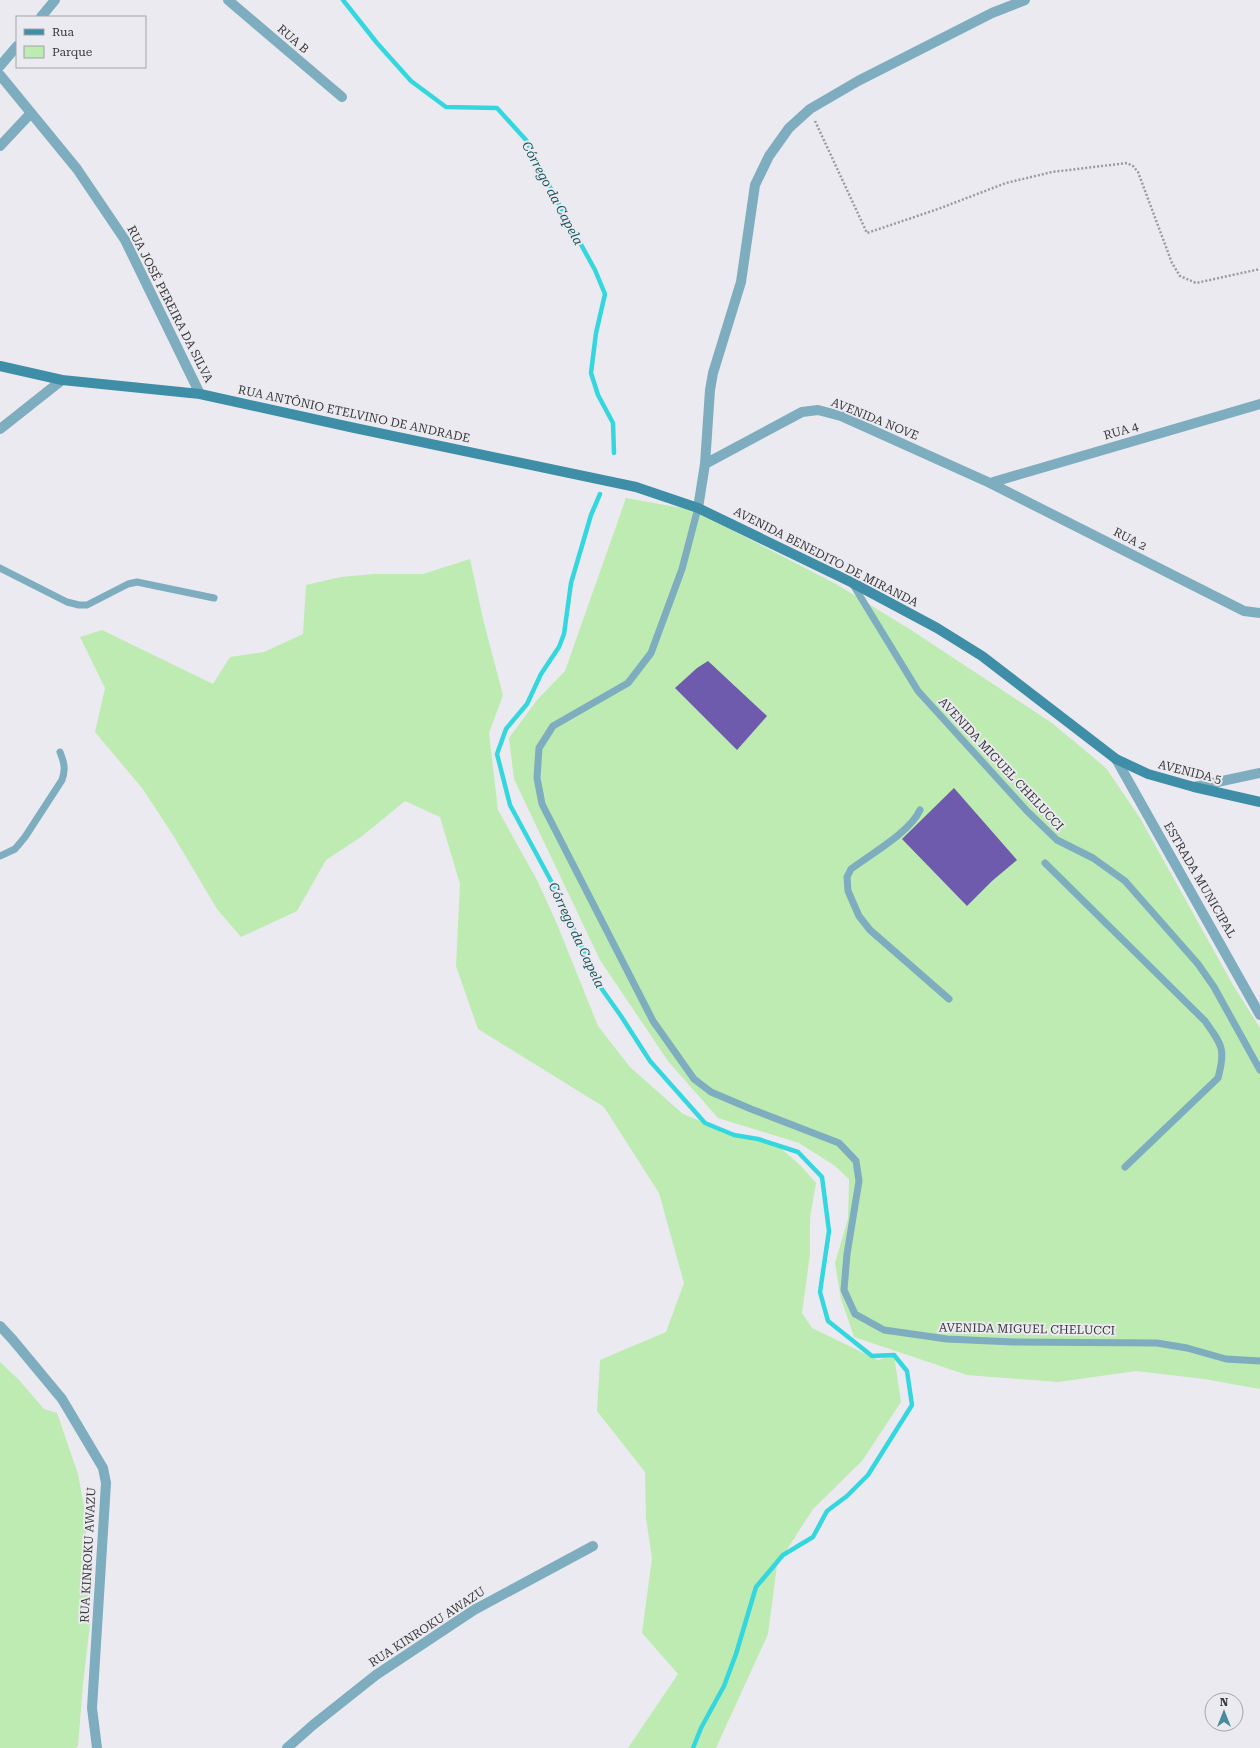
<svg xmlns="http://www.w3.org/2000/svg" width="1260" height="1748" viewBox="0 0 1260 1748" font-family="'Roboto Serif',serif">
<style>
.green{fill:#bdebb1}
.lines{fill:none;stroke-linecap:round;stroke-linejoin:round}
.stream{stroke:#35d7df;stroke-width:4.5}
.building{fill:#6e5bad}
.path{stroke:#9b9b9f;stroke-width:2.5;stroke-dasharray:2 2;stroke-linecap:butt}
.lane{stroke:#7dadbe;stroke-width:7}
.street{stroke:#7dadbe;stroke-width:10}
.secondary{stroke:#3e8ea7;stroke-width:10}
.labels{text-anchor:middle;stroke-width:4;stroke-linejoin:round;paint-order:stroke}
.street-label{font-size:12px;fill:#39393b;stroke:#ebeaf0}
.water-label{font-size:13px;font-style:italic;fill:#17575b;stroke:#ebeaf0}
</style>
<rect width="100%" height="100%" fill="#ebeaf0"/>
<path class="green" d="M626 498 693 510 836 584 911 630 1052 723 1106 768 1140 818 1233 985 1260 1028V1389L1204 1379 1136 1371 1058 1382 967 1375 854 1337 841 1299 835 1263 848 1219 849 1179 835 1166 799 1143 718 1118 668 1061 600 960 514 779 509 738 537 700 565 671Z
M470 559 483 619 503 695 489 733 498 810 537 880 557 924 598 1026 630 1067 683 1114 734 1135 758 1139 777 1145 800 1165 816 1183 810 1218V1254L802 1313 812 1328 878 1360 894 1355 901 1402 862 1461 813 1509 777 1565 768 1634 716 1748H628L678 1674 642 1633 652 1558 646 1518 645 1472 597 1411 600 1360 666 1332 684 1283 659 1193 604 1107 478 1029 456 966 460 884 440 817 405 801 361 837 326 860 297 911 241 937 217 909 173 835 142 788 95 732 105 688 80 637 102 630 213 684 230 657 264 652 303 634 306 585 341 577 374 574H423Z
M0 1362 19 1380 44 1409 57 1413 78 1474 86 1517V1563L90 1624 83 1684 78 1746 76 1748H0Z"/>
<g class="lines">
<path class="stream" d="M343 0 377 43 411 81 446 107 497 108 526 140 555 197 595 270 605 294 596 333 591 373 598 395 613 423 614 453
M600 494 591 515 571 583 564 634 559 647 541 674 527 704 506 729 497 754 510 805 557 892 599 985 621 1016 650 1061 705 1123 734 1135 758 1139 798 1152 822 1177 829 1231 820 1292 828 1321 872 1356 894 1355 907 1371 912 1405 868 1475 847 1496 827 1511 813 1537 783 1555 756 1587 736 1654 724 1686 701 1728 693 1748"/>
</g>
<path class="building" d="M708 661 767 716 737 750 675 688 697 668Z
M954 788 1017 860 992 881 967 906 902 839Z"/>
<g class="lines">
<path class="path" d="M815 121 867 233 938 209 1006 183 1052 172 1127 163 1133 166 1138 172 1172 263 1180 276 1196 283 1260 269"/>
<path class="lane" d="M698 508 682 569 651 653 628 683 553 726 539 748 537 778 542 804 653 1021 694 1079 711 1092 751 1109 839 1143 856 1161 859 1181 847 1254 844 1290 855 1314 884 1330 947 1339 1013 1342 1157 1343 1187 1348 1226 1359 1260 1361
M0 568 67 602 79 605H87L128 584 137 582 214 598
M852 583 918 691 1027 811 1057 840 1093 858 1125 881 1198 964 1214 987 1260 1070
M920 810C910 832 871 854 851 869L847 877 848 891 859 916 870 930 949 999
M0 856 15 849 25 837 62 780C66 769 64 762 60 752
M1045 863 1205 1021C1222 1045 1226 1049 1218 1078L1125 1167"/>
<path class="street" d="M228 0 342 97
M41 17 55 0
M0 66 17 46
M0 75 77 169 125 240 200 394
M0 146 31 113
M0 429 62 380
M705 464 710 390 713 373 741 282 755 185 769 156 789 128 810 109 858 81 992 13 1025 0
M990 483 1260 404
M698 508 705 464 802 412 818 410 841 416 990 483 1244 611 1260 613
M1116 759 1260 1015
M1194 787 1260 773
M0 1326 13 1340 62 1399 103 1468 106 1483 92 1708 97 1748
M287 1748 313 1725 376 1675 474 1610 593 1546"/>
<path class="secondary" d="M0 366 62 380 200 394 350 427 636 487 698 508 851 582 937 628 982 656 1116 759 1148 774 1194 787 1260 802"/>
</g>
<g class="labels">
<g class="street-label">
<text transform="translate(293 39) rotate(41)" y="4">RUA B</text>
<text transform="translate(170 304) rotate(63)" y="4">RUA JOSÉ PEREIRA DA SILVA</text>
<text transform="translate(354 414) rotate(12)" y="4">RUA ANTÔNIO ETELVINO DE ANDRADE</text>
<text transform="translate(875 419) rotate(22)" y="4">AVENIDA NOVE</text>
<text transform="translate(1121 431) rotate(-16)" y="4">RUA 4</text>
<text transform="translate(1130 539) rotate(27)" y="4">RUA 2</text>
<text transform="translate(826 557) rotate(27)" y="4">AVENIDA BENEDITO DE MIRANDA</text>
<text transform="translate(1001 764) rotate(47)" y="4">AVENIDA MIGUEL CHELUCCI</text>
<text transform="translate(1190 772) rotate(14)" y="4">AVENIDA 5</text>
<text transform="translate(1200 880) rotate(60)" y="4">ESTRADA MUNICIPAL</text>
<text transform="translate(1027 1329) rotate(1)" y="4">AVENIDA MIGUEL CHELUCCI</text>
<text transform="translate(88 1555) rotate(-87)" y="4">RUA KINROKU AWAZU</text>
<text transform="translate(427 1627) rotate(-33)" y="4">RUA KINROKU AWAZU</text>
</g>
<g class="water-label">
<text transform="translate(553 193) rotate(62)" y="5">Córrego da Capela</text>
<text transform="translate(577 935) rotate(65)" y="5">Córrego da Capela</text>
</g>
</g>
<rect x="16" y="16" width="130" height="52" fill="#ebeaf0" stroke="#a4a3a8"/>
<rect x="24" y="29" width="20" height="6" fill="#3e8ea7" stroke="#a4a3a8"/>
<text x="52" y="36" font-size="12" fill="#39393b">Rua</text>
<rect x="24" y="46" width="20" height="12" fill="#bdebb1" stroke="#a4a3a8"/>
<text x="52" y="56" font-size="12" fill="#39393b">Parque</text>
<g transform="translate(1224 1712)"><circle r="19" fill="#ebeaf0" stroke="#a4a3a8"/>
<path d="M0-3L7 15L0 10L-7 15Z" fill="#498b9c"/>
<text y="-6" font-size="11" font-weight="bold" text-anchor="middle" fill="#39393b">N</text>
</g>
</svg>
